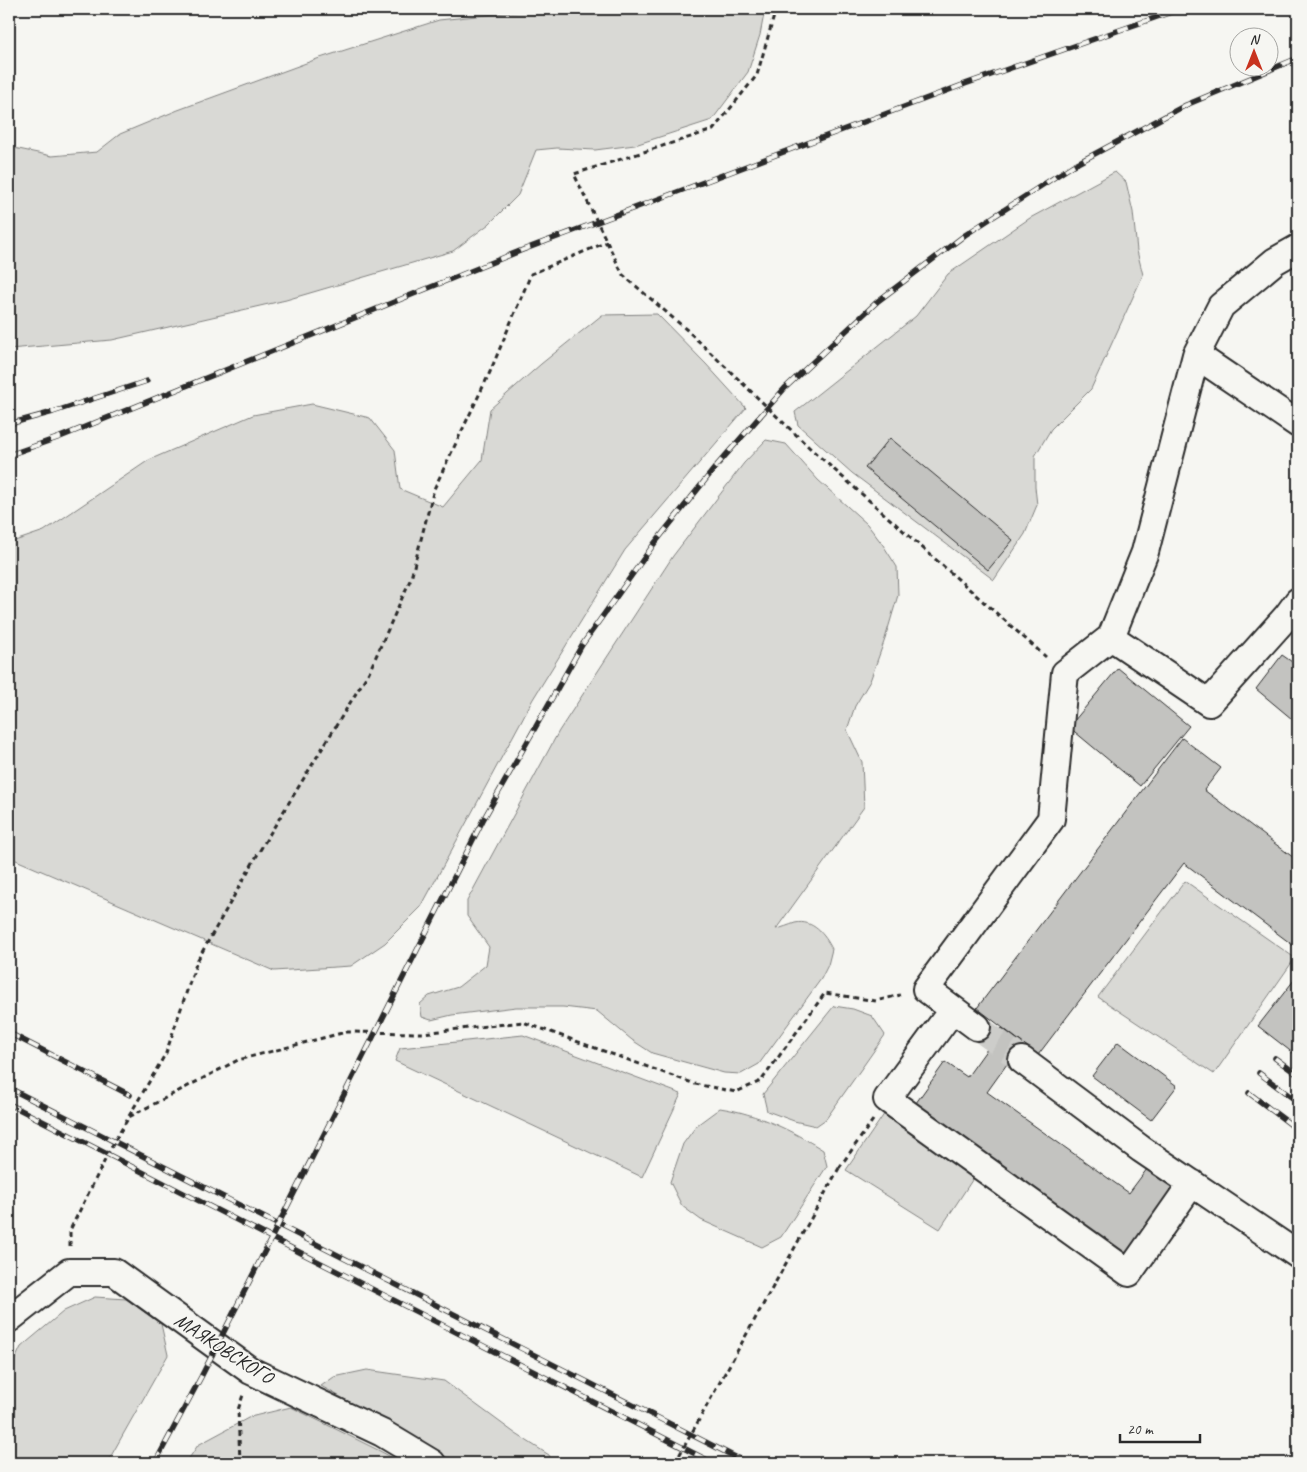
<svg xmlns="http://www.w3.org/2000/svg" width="1307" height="1472" viewBox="0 0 1307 1472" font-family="Caveat,sans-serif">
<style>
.green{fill:#d9d9d5;stroke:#828280}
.building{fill:#c3c3c0;stroke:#2b2b2b}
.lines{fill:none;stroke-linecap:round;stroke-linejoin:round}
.minor-tunnel{stroke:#cdcdca;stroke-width:26;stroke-dasharray:26 13;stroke-linecap:butt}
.minor-casing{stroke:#2b2b2b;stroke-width:30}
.path{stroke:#2b2b2b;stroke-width:3;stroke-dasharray:5 4;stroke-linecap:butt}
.minor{stroke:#f6f6f2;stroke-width:26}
.rail-casing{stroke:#2b2b2b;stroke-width:5.5}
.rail{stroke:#f6f6f2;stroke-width:4;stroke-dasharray:11;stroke-linecap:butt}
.path-bridge{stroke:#2b2b2b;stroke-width:3;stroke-dasharray:5 4;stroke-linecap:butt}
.labels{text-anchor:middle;stroke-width:4;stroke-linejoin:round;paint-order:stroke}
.street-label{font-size:20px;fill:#2b2b2b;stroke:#f6f6f2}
</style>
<rect width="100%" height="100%" fill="#f6f6f2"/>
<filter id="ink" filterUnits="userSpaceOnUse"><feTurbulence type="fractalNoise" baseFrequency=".02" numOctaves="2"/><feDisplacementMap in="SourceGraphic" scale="10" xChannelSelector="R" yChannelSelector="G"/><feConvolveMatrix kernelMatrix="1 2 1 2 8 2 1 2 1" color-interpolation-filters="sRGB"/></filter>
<g filter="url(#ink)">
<path class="green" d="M542 9H765L760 35 748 72 712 120 635 145 595 150 557 148 536 150 518 195 489 224 453 251 286 300 112 340 9 349V147L52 156 97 152 120 134 178 110 317 59 439 20Z
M1115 172 1126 182 1133 212 1137 251 1143 275 1091 389 1051 429 1035 456V487L1037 505 1025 534 994 580 852 473 798 425 795 412 916 316 948 274 1030 218Z
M657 314 706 364 746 408 625 550 533 699 421 907 385 943 351 966 274 971 9 857V543L44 531 149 460 253 415 312 404 370 418 395 450 400 489 443 507 482 460 490 409 541 364 602 315Z
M766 440 786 444 818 480 867 524 883 545 897 567 898 595 885 639 870 681 855 706 847 730 862 762 864 807 776 929C782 928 789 925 795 923 813 919 825 935 832 949L828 965 821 979 759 1064 741 1074 724 1073 652 1053 632 1040 597 1011 563 1007H516L452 1015 431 1020 422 1017 420 1004 429 996 458 987 486 965 489 947 467 916V901L559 731 673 556 744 463Z
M1185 881 1295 958 1214 1074 1098 997Z
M834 1006 853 1009 872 1016 885 1035 826 1119 816 1126 794 1121 767 1111 763 1094Z
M523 1035 681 1094 642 1177 395 1061 400 1048Z
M889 1107 978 1171 940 1229 846 1170Z
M720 1108C758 1114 791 1130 823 1150L827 1166 781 1237 762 1247 701 1220 682 1206 670 1182 683 1144 697 1125Z
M95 1297 126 1299 161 1324 168 1355 107 1463H9V1372L21 1347 64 1311Z
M367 1370 444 1381 516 1434 549 1455 553 1463H462L452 1460 321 1386 334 1377Z
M291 1407 378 1450 402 1463H186L198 1445 250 1417Z"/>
<path class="building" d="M890 438 1013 540 988 570 865 468Z
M1282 655 1298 666V724L1256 689Z
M1118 668 1189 726 1140 786 1069 727Z
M1182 738 1221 768 1204 790 1298 861V949L1184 863 1038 1055 977 1008Z
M1298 975V1057L1258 1026Z
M1002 1028 1022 1043 987 1092 1129 1193 1147 1169 1177 1191 1124 1263 911 1110 945 1062 967 1077Z
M1118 1042 1177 1086 1151 1120 1092 1076Z"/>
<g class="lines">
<path class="minor-tunnel" d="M977 1027 1022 1060"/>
<g class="minor-casing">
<path id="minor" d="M1196 355 1298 424
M1111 637 1209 703 1287 616 1298 601
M953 1009 887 1099 1129 1273 1192 1183
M977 1027 926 989 1051 819 1065 673 1111 637 1145 552 1196 355 1221 306 1275 261 1298 248
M1022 1060 1141 1149 1298 1255
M9 1319 69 1272H114L251 1371 382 1433 432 1463"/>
</g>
<path class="path" d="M776 9 757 75 713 130 574 174 623 275 687 330 812 450 1046 657
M129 1116 166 1053 197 961 263 845 369 672 411 578 434 489 490 372 531 274 607 242
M839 1168 873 1120
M70 1246V1230L114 1142 129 1117 238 1060 346 1032 423 1033 523 1022 695 1084 736 1092 761 1081 825 993 876 1001 900 995
M240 1463 238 1410 243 1395"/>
<use href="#minor" class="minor"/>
<g class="rail-casing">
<path id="rail" d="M9 424 53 412 147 381
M9 455 60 437 520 251 965 84 1180 9
M9 1033 130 1095
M1275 1058 1298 1075
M1259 1073 1298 1102
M9 1088 747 1463
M1249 1093 1298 1130
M9 1104 713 1463
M155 1463 201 1377 483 820 582 645 654 544 718 464 785 388 878 301 965 235 1072 166 1186 105 1298 58"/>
</g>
<use href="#rail" class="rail"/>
<path class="path-bridge" d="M675 1463 839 1168"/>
</g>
</g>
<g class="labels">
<g class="street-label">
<text transform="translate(224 1348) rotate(33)" y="7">МАЯКОВСКОГО</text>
</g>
</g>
<rect width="1307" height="1472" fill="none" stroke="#f6f6f2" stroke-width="30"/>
<rect x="15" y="15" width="1277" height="1442" fill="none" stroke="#2b2b2b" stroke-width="2" filter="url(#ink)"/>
<g transform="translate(1254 52)"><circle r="24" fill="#f6f6f2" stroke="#a5a5a2"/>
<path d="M0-4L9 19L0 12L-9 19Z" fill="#c8321e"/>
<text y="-8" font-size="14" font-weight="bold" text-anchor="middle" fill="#2b2b2b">N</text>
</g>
<path d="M1120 1434v8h80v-8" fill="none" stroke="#2b2b2b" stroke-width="2.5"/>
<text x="1127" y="1434" font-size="15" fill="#2b2b2b" stroke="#f6f6f2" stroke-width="4" paint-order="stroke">20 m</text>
</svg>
